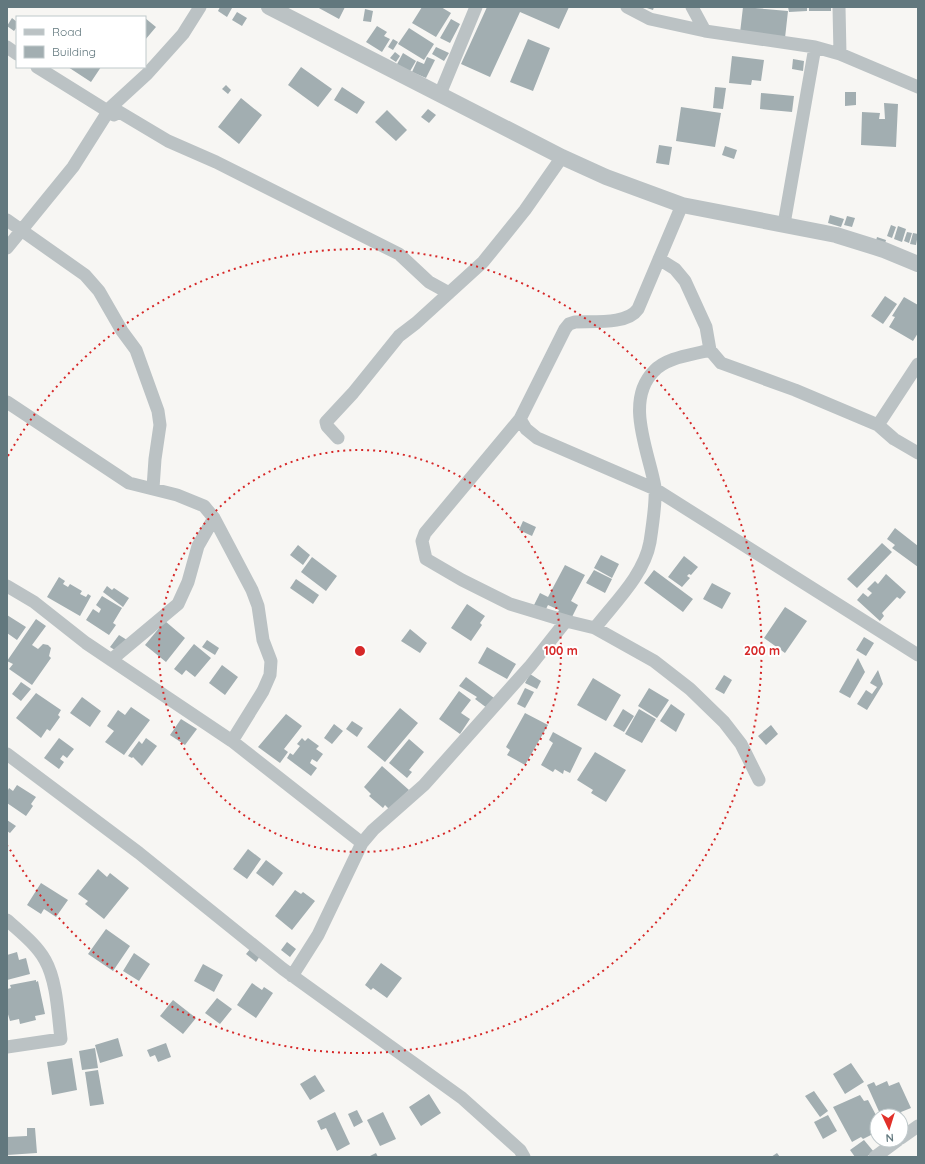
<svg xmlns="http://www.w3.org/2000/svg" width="925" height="1164" viewBox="0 0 925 1164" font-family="Quicksand,sans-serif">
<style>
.building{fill:#a2aeb1}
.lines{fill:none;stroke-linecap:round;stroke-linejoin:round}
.minor{stroke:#bbc2c4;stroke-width:13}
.tertiary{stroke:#bbc2c4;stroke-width:16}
.ring{fill:none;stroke:#d62828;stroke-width:2;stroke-dasharray:2 4}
.centre{fill:#d62828;stroke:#fff;stroke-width:2}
.ring-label{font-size:12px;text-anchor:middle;font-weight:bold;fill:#d62828;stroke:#fff;stroke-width:4;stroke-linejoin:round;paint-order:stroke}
</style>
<rect width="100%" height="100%" fill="#f7f6f3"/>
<path class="building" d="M220 7 232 8 227 17 218 11Z
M317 7H345L339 19Z
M422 7H441L451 13 436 37 412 23Z
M487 7H569L559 29 520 12 490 77 461 64Z
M644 7H654L653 10Z
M743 7 788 11 785 38 740 33Z
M788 7H807V11L789 12Z
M809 7H831V11H809Z
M365 9 373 11 371 22 363 21Z
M237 12 247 18 242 26 232 20Z
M12 18 17 22V27L14 31 7 26Z
M145 18 156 27 145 40Z
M451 19 460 24 450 43 440 38Z
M377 26 387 32 384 36 390 39 382 52 366 42Z
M409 28 434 44 424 60 398 44Z
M393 39 398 42 393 50 388 47Z
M528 39 550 48 533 91 510 82Z
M436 47 449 53 444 61 432 54Z
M395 52 400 56 396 62 390 58Z
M403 53 416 61 409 73 396 66Z
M732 56 764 60 761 81 752 80 751 85 729 83Z
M427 57 435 60 426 78 412 72 417 61 424 64Z
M793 59 804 61 803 71 792 69Z
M68 67H101L91 82Z
M301 67 332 89 318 107 288 85Z
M226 85 231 90 228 94 222 89Z
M342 87 365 102 357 114 334 100Z
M715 87 726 88 723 109 713 108Z
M845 92H856V105L845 106Z
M761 93 794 96 792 112 760 109Z
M241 98 262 115 239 144 218 127Z
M884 103 898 104 896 147 861 145 862 112 880 113 879 119H885Z
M681 107 721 113 715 147 676 141Z
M428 109 436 115 429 123 421 117Z
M387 110 407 130 396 141 375 122Z
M659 145 672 147 669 165 656 163Z
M725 146 737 150 734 159 722 155Z
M830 215 844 219 841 227 828 223Z
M847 216 855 218 852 227 844 225Z
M891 225 896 227 892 238 887 236Z
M898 226 906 229 902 242 894 239Z
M907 232 912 233 909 243 904 241Z
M913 233 918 234 916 245 910 244Z
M877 237 886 240 884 247 875 244Z
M885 296 897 304 883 324 871 316Z
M904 297 918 305V333L913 341 889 327 895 317 892 316Z
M523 521 536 527 532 536 519 530Z
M895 528 918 546V567L892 548 895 545 887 539Z
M882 543 892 552 857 588 847 579Z
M298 545 310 555 303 565 290 555Z
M601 555 619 564 612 578 594 568Z
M684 556 698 567 691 575 689 574 687 576 690 578 682 587 668 577Z
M312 557 337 576 326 591 301 572Z
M565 565 585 575 571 601 578 605 570 621 557 614 559 610 548 605 545 611 534 605 540 593 548 597Z
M594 570 612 579 605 593 586 583Z
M654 570 693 599 683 612 644 583Z
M886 574 906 592 900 599 897 597 882 613 884 616 880 621 857 600 863 593 868 597 872 593 867 589 875 581 878 584Z
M59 577 65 581 63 584 68 587 70 584 82 591 80 594 86 597 88 594 91 596 80 616 47 597Z
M296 579 319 595 313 604 290 588Z
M712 583 731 593 722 609 703 599Z
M107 586 112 590 114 588 129 598 123 607 103 592Z
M102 596 122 608 113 623 116 625 109 635 86 620 93 609 99 613 101 609 96 605Z
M467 604 485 616 480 623 482 625 471 641 451 628Z
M785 607 807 621 785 653 764 638Z
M7 615 26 627 17 640 7 633Z
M36 619 46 626 32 645 38 649 43 644 48 645 51 648 49 656 51 658 32 685 9 669 13 664 7 661Z
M165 621 185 638 166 662 145 645Z
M410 629 427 643 420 653 401 641Z
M119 635 127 640 118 652 110 647Z
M864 637 874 643 866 656 856 650Z
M207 640 219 648 215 655 202 647Z
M194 644 211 658 195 677 186 670 182 675 174 669Z
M487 647 516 664 507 679 478 663Z
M858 658 865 672 850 698 839 692Z
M222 665 238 677 225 695 209 683Z
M878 670 883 684 867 710 857 704 866 690 872 694 877 687 870 683Z
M530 674 541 681 537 689 525 683Z
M724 675 732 680 724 694 715 689Z
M466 677 494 698 487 708 475 699 477 697 459 686Z
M593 678 621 695 606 721 577 705Z
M21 682 31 689 21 701 12 694Z
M525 688 534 692 525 708 517 704Z
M649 688 669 700 657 718 638 706Z
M459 691 471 700 461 713 470 719 460 734 439 719Z
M36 693 61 710 58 715 60 717 50 731 47 729 41 738 16 718Z
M82 697 101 711 90 727 70 713Z
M671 704 685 714 676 732 660 721Z
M131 707 150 720 124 755 105 742 114 731 107 726 118 710 125 715Z
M400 708 418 723 385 762 367 747Z
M623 709 634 716 624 732 613 726Z
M639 709 656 719 642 743 625 734Z
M525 713 548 725 525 765 507 755 510 750 506 747Z
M286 714 302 726 284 749 288 752 280 763 258 747Z
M181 719 197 729 185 745 170 735Z
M352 721 363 728 357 737 346 729Z
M334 724 343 731 332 744 324 738Z
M771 725 778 734 766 745 758 736Z
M553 732 582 748 570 773 564 770 563 774 555 769 553 772 541 765 553 743 549 740Z
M59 738 74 749 67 758 63 755 60 759 64 762 59 769 44 758Z
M146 738 157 746 142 766 133 757 132 758 128 756 139 741 142 744Z
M302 738 305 741 308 738 319 746 316 749 323 754 317 762 312 759 310 763 317 768 311 776 287 758 290 753 293 755 300 746 297 744Z
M409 739 424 752 409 770 412 772 407 778 389 763Z
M595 752 626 770 606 802 591 793 593 790 577 780Z
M382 766 409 790 390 810 385 805 383 808 369 796 371 794 364 787Z
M17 785 36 797 31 804 33 806 26 816 7 803V792L9 788 13 791Z
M7 820 16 826 10 833 7 831Z
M248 849 261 859 247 879 233 869Z
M266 860 283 873 273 886 256 873Z
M98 869 107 877 110 873 129 888 104 919 85 904 88 901 78 894Z
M41 883 68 900 56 917 44 909 41 914 27 905Z
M295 890 301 894 303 892 315 901 292 930 275 916Z
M106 929 130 946 113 971 88 954Z
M287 942 296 949 290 957 281 950Z
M251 948 260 956 256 962 246 954Z
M17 952 19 960 26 958 30 974 7 980V955Z
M134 953 150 964 139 981 123 971Z
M381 963 402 978 387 998 373 988 371 990 365 985Z
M203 964 223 975 214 992 194 981Z
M36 980V982L38 981 45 1014 35 1016 36 1020 20 1024 19 1019 10 1021 7 1011V989L11 988 10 985Z
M252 983 262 990 264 987 273 993 256 1018 237 1005Z
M217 998 232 1009 220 1024 205 1013Z
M173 1000 196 1018 183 1034 160 1016Z
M118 1038 123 1056 100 1063 95 1045Z
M166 1043 171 1057 158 1062 155 1055 150 1057 147 1050Z
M95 1048 98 1068 82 1070 79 1051Z
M72 1058 77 1090 52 1095 47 1062Z
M851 1063 864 1082 845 1094 833 1074Z
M98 1070 104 1104 90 1106 85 1072Z
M315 1075 325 1091 310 1100 300 1084Z
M887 1081 889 1086 899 1082 911 1108 901 1112 902 1115 900 1116H881L867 1085 874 1082 876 1086Z
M814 1091 828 1111 820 1117 805 1096Z
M429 1094 441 1113 421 1126 409 1107Z
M860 1095 864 1101 868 1100 877 1117V1132L863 1139 861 1137 852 1142 833 1107Z
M357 1110 363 1122 354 1127 348 1114Z
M335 1112 350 1144 337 1151 326 1128 321 1130 317 1121Z
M383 1112 396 1139 380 1146 367 1120Z
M828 1115 837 1131 823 1139 814 1122Z
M27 1128H35L37 1153 7 1155V1137L27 1136Z
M864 1140 874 1152 866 1157H855L850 1150Z
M376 1153 378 1157H368Z
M777 1153 780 1157H771Z"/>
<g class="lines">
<path class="minor" d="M627 7 650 19 705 31 815 47 840 54 918 87
M692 7 705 31
M839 7 840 54
M7 47 17 54
M37 67 114 115
M440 94 476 7
M111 107 168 141 216 162 399 254 429 282 449 293
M682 205 638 309C627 325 593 321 575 322L569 324 565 329 520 419 425 533 422 541 426 559 462 580 510 604 566 621 595 628 654 661 690 689 724 722 741 744 759 780
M7 220 85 275 99 291 122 331 136 350 158 411 160 425 155 459 153 488
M784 224 815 47
M7 248 73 167 111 107 147 74 183 34 200 7
M659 259 675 269 685 281 706 327 710 350 721 363 795 390 878 425 894 439 918 453
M7 402 129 483 177 495 204 506 214 518 252 590 258 606 263 640 271 661 270 675 263 691 232 741
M520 419 526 429 537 438 655 489 918 655
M878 425 918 364
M338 438 327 426 326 422 353 393 399 336 416 323 483 262 525 210 562 157
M7 586 34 602 86 643 232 741 362 843
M595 628C615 602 644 575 650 542 652 529 656 499 655 487 649 452 624 401 654 371 667 357 692 355 710 350
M111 660 178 604 188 582 198 546 214 518
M7 754 139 853 283 969 462 1098 520 1150 524 1157
M7 920C20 932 36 944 45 960 57 981 58 1015 61 1039L7 1047
M292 976 318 935 362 843 373 830 424 785 531 665 566 621
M901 1138 918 1126
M875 1157 898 1140"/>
<path class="tertiary" d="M269 7 562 157 606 177 682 205 836 235 884 250 918 264"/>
</g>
<g class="ring">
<circle cx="360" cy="651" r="201"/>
<path d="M8 456A402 402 0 1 1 8 846"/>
</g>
<circle cx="360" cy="651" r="6" class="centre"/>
<g class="ring-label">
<text x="561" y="655">100 m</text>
<text x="762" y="655">200 m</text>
</g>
<rect width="925" height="1164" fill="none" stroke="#62787e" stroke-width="16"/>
<rect x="16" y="16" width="130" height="52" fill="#ffffff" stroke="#c0c9cb"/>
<rect x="24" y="29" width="20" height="6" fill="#bbc2c4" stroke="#c0c9cb"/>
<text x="52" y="36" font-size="12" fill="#62787e">Road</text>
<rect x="24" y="46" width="20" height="12" fill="#a2aeb1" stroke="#c0c9cb"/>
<text x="52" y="56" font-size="12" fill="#62787e">Building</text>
<g transform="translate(889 1128) rotate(176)"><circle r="19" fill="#ffffff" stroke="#c0c9cb"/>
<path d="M0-3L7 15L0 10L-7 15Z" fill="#e13029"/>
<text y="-6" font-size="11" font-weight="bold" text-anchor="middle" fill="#62787e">N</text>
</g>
</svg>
